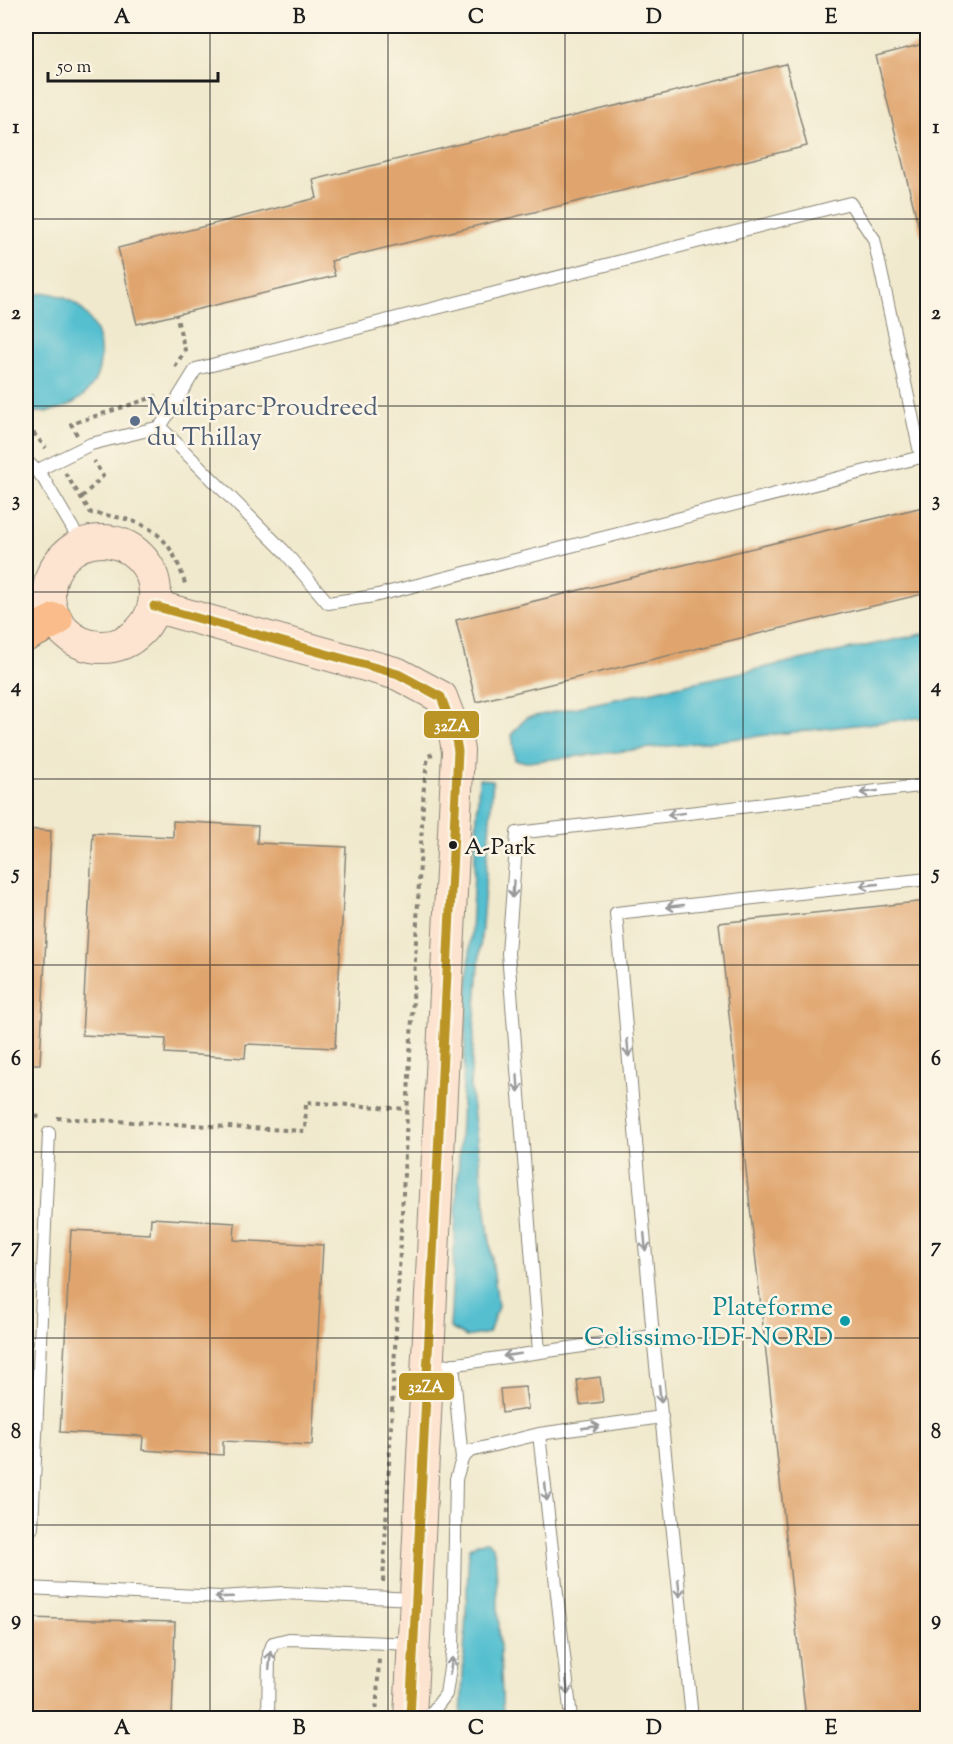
<svg xmlns="http://www.w3.org/2000/svg" width="953" height="1744" viewBox="0 0 953 1744" font-family="'Sorts Mill Goudy',serif">
<style>
.water{fill:#54bfd0;stroke:#386e76;stroke-width:1.5}
.building{fill:#e0a56e}
.lines{fill:none;stroke-linecap:round;stroke-linejoin:round}
.service-casing{stroke:#868274;stroke-width:14}
.secondary-casing{stroke:#868274;stroke-width:34}
.primary-casing{stroke:#868274;stroke-width:35}
.path{stroke:#868274;stroke-width:4;stroke-dasharray:4.5 4.5;stroke-linecap:butt}
.service{stroke:#fff;stroke-width:12}
.secondary{stroke:#fde4d0;stroke-width:32}
.primary{stroke:#f9bc8a;stroke-width:33}
.bus-1-casing{stroke:#fcf5e5;stroke-width:14}
.bus-1{stroke:#bb9426;stroke-width:9}
.oneway{stroke:#999}
.grid{fill:none;stroke:#1c1c1c;stroke-width:1.5;stroke-opacity:0.55}
.service-dot{fill:#5c6f8a;stroke:#fcf5e5;stroke-width:2}
.bus-dot{fill:#1c1c1c;stroke:#fcf5e5;stroke-width:2}
.culture-dot{fill:#0f9aa8;stroke:#fcf5e5;stroke-width:2}
.labels{text-anchor:middle;stroke-width:5;stroke-linejoin:round;paint-order:stroke}
.bus-label{font-size:24px;fill:#1c1c1c;stroke:#fcf5e5;text-anchor:start}
.service-label{font-size:26px;fill:#4e5e75;stroke:#fcf5e5;text-anchor:start}
.culture-label{font-size:26px;fill:#0d838f;stroke:#fcf5e5;text-anchor:end}
.line-badge{stroke:#fcf5e5;stroke-width:2}
.badge-label{font-size:16px;text-anchor:middle;font-weight:bold;fill:#fff}
.neatline{fill:none;stroke:#1c1c1c;stroke-width:2}
.grid-label{font-size:20px;text-anchor:middle;font-weight:bold;fill:#1c1c1c}
</style>
<rect width="100%" height="100%" fill="#fcf5e5"/>
<filter id="ink" filterUnits="userSpaceOnUse"><feTurbulence type="fractalNoise" baseFrequency=".0167" numOctaves="2"/><feDisplacementMap in="SourceGraphic" scale="12" xChannelSelector="R" yChannelSelector="G"/><feConvolveMatrix kernelMatrix="1 2 1 2 8 2 1 2 1" color-interpolation-filters="sRGB"/></filter>
<filter id="wash" filterUnits="userSpaceOnUse"><feTurbulence type="fractalNoise" baseFrequency=".008" numOctaves="4" result="noise"/><feDisplacementMap in="SourceGraphic" scale="24" xChannelSelector="R" yChannelSelector="G"/><feGaussianBlur stdDeviation="1.35" result="paint"/><feColorMatrix in="noise" values="0 0 0 0 0 0 0 0 0 0 0 0 0 0 0 0 0 1.4 0 .05"/><feComposite in="paint" operator="in"/></filter>
<g filter="url(#wash)">
<rect width="100%" height="100%" fill="#f0e9cd"/>
<path class="water" d="M47 293C118 302 125 419 26 412V295Z
M927 633V717L527 762 515 760 512 734 526 718Z
M479 779 493 780 470 1085 498 1306 489 1333 466 1337 450 1328Z
M487 1542 493 1547 496 1561 503 1718H461L469 1548 478 1543Z"/>
<g id="blocks">
<path class="building" d="M927 43V235L921 236 876 56Z
M786 64 807 146 331 261 335 276 137 324 118 248 317 198 313 180Z
M927 506V593L476 702 456 620Z
M173 821 258 826 257 843 346 847 335 1048 246 1044 245 1058 165 1053 166 1039 82 1035 93 833 173 837Z
M26 829 51 831 40 1064H26Z
M927 901V1719H806L719 923Z
M151 1218 235 1223 234 1240 323 1245 312 1445 223 1441V1455L142 1450 143 1436 60 1432 71 1230 150 1234Z
M600 1377 603 1402 580 1405 577 1380Z
M525 1387 528 1409 502 1413 500 1389Z
M26 1618 175 1622 172 1719H26Z"/>
</g>
</g>
<g filter="url(#ink)">
<use href="#blocks" fill-opacity="0" stroke="#868274" stroke-width="1.5"/>
<g class="lines">
<g class="service-casing">
<path id="service" d="M26 460 43 478 82 544
M36 471 91 444 160 427 196 369 850 203 874 239 921 457 374 596 328 603 283 550 160 427
M539 1352 508 953 517 833 928 785
M453 1364 462 1459
M429 1368 653 1336
M539 1434 571 1718
M32 1528 49 1133
M26 1588 221 1597 283 1593 415 1599
M268 1718 269 1654 273 1643 289 1639 413 1644
M428 1718 446 1694 453 1648 456 1479 462 1459 470 1451 539 1434 662 1417
M692 1718 653 1336 616 913 928 879"/>
</g>
<g class="secondary-casing">
<path id="secondary" d="M49 594a53 53 0 1 1 106 0a53 53 0 1 1-106 0Z
M154 606 398 674 441 697 455 734 458 751 410 1718"/>
</g>
<g class="primary-casing">
<path id="primary" d="M26 635 56 620"/>
</g>
<path class="path" d="M26 236 34 263
M175 367 185 350 176 315
M26 428 31 430 46 448
M77 435 71 424 157 396
M65 473 91 513C148 520 170 531 186 587
M82 497 103 476 94 461
M26 1116 43 1117
M57 1118 305 1131 306 1102 407 1109
M383 1582 424 785 428 756 433 754
M376 1718 379 1658"/>
<use href="#service" class="service"/>
<use href="#secondary" class="secondary"/>
<use href="#primary" class="primary"/>
<g class="bus-1-casing">
<path id="bus-1" d="M154 606 398 674 441 697 455 734 458 751 410 1718"/>
</g>
<use href="#bus-1" class="bus-1"/>
</g>
<defs><path id="oneway-shaft" d="M-6 0H5M1.5-3L5.5 0L1.5 3" fill="none" stroke-width="1.6" stroke-linecap="round" stroke-linejoin="round" transform="scale(1.5)"/></defs>
<g class="oneway">
<use href="#oneway-shaft" transform="translate(869 792) rotate(173)"/>
<use href="#oneway-shaft" transform="translate(676 814) rotate(173)"/>
<use href="#oneway-shaft" transform="translate(869 885) rotate(174)"/>
<use href="#oneway-shaft" transform="translate(513 889) rotate(94)"/>
<use href="#oneway-shaft" transform="translate(675 906) rotate(174)"/>
<use href="#oneway-shaft" transform="translate(628 1048) rotate(85)"/>
<use href="#oneway-shaft" transform="translate(518 1083) rotate(86)"/>
<use href="#oneway-shaft" transform="translate(645 1242) rotate(85)"/>
<use href="#oneway-shaft" transform="translate(512 1355) rotate(172)"/>
<use href="#oneway-shaft" transform="translate(660 1394) rotate(84)"/>
<use href="#oneway-shaft" transform="translate(591 1427) rotate(-8)"/>
<use href="#oneway-shaft" transform="translate(546 1492) rotate(84)"/>
<use href="#oneway-shaft" transform="translate(679 1588) rotate(84)"/>
<use href="#oneway-shaft" transform="translate(224 1597) rotate(178)"/>
<use href="#oneway-shaft" transform="translate(270 1660) rotate(-85)"/>
<use href="#oneway-shaft" transform="translate(451 1666) rotate(-81)"/>
<use href="#oneway-shaft" transform="translate(567 1686) rotate(84)"/>
</g>
</g>
<path class="grid" d="M210 26V1718M388 26V1718M565 26V1718M743 26V1718M26 219H928M26 406H928M26 592H928M26 779H928M26 965H928M26 1152H928M26 1338H928M26 1525H928"/>
<circle class="service-dot" cx="135" cy="421" r="6"/>
<circle class="bus-dot" cx="453" cy="845" r="5"/>
<circle class="culture-dot" cx="845" cy="1321" r="6"/>
<g class="labels">
<g class="bus-label">
<text x="464" y="854">A-Park</text>
</g>
<g class="service-label">
<text x="147" y="415">Multiparc Proudreed<tspan x="147" dy="30">du Thillay</tspan></text>
</g>
<g class="culture-label">
<text x="833" y="1315">Plateforme<tspan x="833" dy="30">Colissimo IDF NORD</tspan></text>
</g>
</g>
<g class="line-badge">
<rect x="423" y="710" width="57" height="29" rx="6" fill="#bb9426"/>
<rect x="398" y="1372" width="57" height="29" rx="6" fill="#bb9426"/>
</g>
<g class="badge-label">
<text x="452" y="731">32ZA</text>
<text x="426" y="1392">32ZA</text>
</g>
<rect width="953" height="1744" fill="none" stroke="#fcf5e5" stroke-width="66"/>
<path d="M48 72v9h170v-9" fill="none" stroke="#1c1c1c" stroke-width="3"/>
<text x="57" y="72" font-size="18" fill="#1c1c1c" stroke="#fcf5e5" stroke-width="4.5" paint-order="stroke">50 m</text>
<rect x="33" y="33" width="887" height="1678" class="neatline"/>
<g class="grid-label">
<text x="122" y="23">A</text>
<text x="299" y="23">B</text>
<text x="476" y="23">C</text>
<text x="654" y="23">D</text>
<text x="831" y="23">E</text>
<text x="16" y="133">1</text>
<text x="936" y="133">1</text>
<text x="16" y="319">2</text>
<text x="936" y="319">2</text>
<text x="16" y="506">3</text>
<text x="936" y="506">3</text>
<text x="16" y="692">4</text>
<text x="936" y="692">4</text>
<text x="16" y="879">5</text>
<text x="936" y="879">5</text>
<text x="16" y="1065">6</text>
<text x="936" y="1065">6</text>
<text x="16" y="1252">7</text>
<text x="936" y="1252">7</text>
<text x="16" y="1438">8</text>
<text x="936" y="1438">8</text>
<text x="16" y="1625">9</text>
<text x="936" y="1625">9</text>
<text x="122" y="1734">A</text>
<text x="299" y="1734">B</text>
<text x="476" y="1734">C</text>
<text x="654" y="1734">D</text>
<text x="831" y="1734">E</text>
</g>
</svg>
